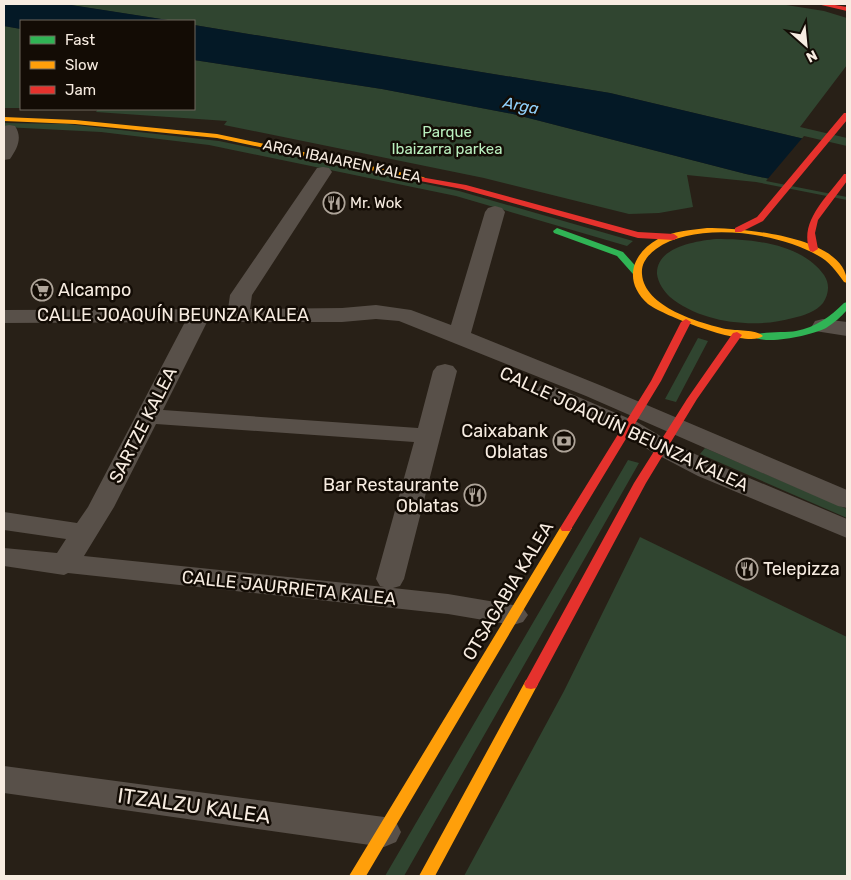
<svg xmlns="http://www.w3.org/2000/svg" width="851" height="880" viewBox="0 0 851 880" font-family="Rubik,sans-serif">
<style>
.green{fill:#304530}
.water{fill:#041926}
.pier{fill:#282017}
.lines{fill:none;stroke-linecap:round;stroke-linejoin:round}
.street{fill:#585049;fill-rule:evenodd}
.fast{fill:#30b455;fill-rule:evenodd}
.slow{fill:#ff9f0a;fill-rule:evenodd}
.jam{fill:#e5322d;fill-rule:evenodd}
.labels{text-anchor:middle;stroke-width:5;stroke-linejoin:round;paint-order:stroke}
.far-park-label{font-size:15px;fill:#b9efbe;stroke:#130c05}
.far-street-label{font-size:15px;fill:#f7ece1;stroke:#130c05}
.far-poi-label{font-size:15px;fill:#f7ece1;stroke:#130c05;text-anchor:start}
.far-water-label{font-size:16px;font-style:italic;fill:#91d0fa;stroke:#130c05}
.poi-label{font-size:18px;fill:#f7ece1;stroke:#130c05;text-anchor:start}
.street-label{font-size:18px;fill:#f7ece1;stroke:#130c05}
.near-street-label{font-size:21px;fill:#f7ece1;stroke:#130c05}
</style>
<rect width="100%" height="100%" fill="#282017"/>
<path class="green" d="M63 4H780L824 11 847 18V65L800 127 847 138V149L610 93 194 25V21H174Z
M4 26 21 29V108H4Z
M194 60 382 89 513 114 746 174 847 195V200L756 182 687 175 693 207 659 213 629 214 484 178 224 125 227 121 96 112 98 109H194Z
M4 123 67 124 219 141 459 191 633 241 627 246 456 196 209 145 101 132 4 127Z
M716 239C752 239 801 243 824 275 830 284 829 294 823 303 817 311 803 316 793 318 755 329 701 323 670 297 664 291 658 283 657 274 656 247 696 241 716 239Z
M698 338 708 341 676 402 665 399Z
M705 448 847 509V518L700 454Z
M628 460 639 463 404 876H385Z
M640 537 847 637V876H464L564 691Z"/>
<path class="water" d="M4 4H65L174 21H21V29L4 26Z
M194 25 610 93 847 149V195L746 174 513 114 382 89 194 60Z"/>
<path class="pier" d="M804 136 847 146V197L766 181Z"/>
<g class="lines">
<path class="street" d="M9 125 15 126C23 138 17 149 10 159L4 160V126Z
M323 167 329 168 332 172 252 295 250 309 342 308 376 305 411 310 451 325 485 212 488 208 495 206 502 208 505 212 471 333 602 386 847 490V508L838 506 586 396 399 321 376 319 342 322H207L163 410 418 428 433 371 437 366 445 364 453 366 457 371 404 579 400 586 393 588 448 594 513 605 523 608 528 615 523 622 513 625 448 614 68 573 64 575 4 566V548L57 553 66 539 4 530V512L77 523 88 507 185 322 4 323V310L228 309 230 295 317 168ZM156 424 414 442 376 579 380 586 384 587 84 556 114 507Z
M823 319 847 322V336L815 331 812 326 815 321Z
M548 384 637 422 672 443 716 464 847 519V538L698 476 654 453 619 432 540 396 536 391 540 386Z
M4 766 384 817 396 822 401 832 396 842 384 847 4 793Z"/>
<path class="fast" d="M557 228 623 252 641 272 636 275 633 274 617 256 554 233 553 231Z
M847 302V310C841 317 834 323 826 328 812 335 765 346 753 336 759 331 786 333 796 331 816 327 830 317 844 303Z"/>
<path class="slow" d="M4 117 75 120 217 134 423 177 427 179 423 181 217 138 75 124 4 121Z
M707 228C741 228 847 236 847 283L844 282C837 272 829 261 817 255 777 232 695 221 656 249 648 255 641 263 642 274 644 307 700 323 726 329 736 331 756 329 763 336 748 349 664 316 648 304 623 282 631 254 658 239 673 231 691 230 707 228Z
M566 524 572 528 366 876H349L560 528Z
M531 679 536 680 538 684 435 876H419L526 680Z"/>
<path class="jam" d="M817 4H829L847 7V11Z
M844 113H847V120L763 221 741 232H735V228L757 217Z
M844 174H847V181L818 220 815 233 818 249 813 252 810 251C798 222 828 196 844 174Z
M420 177 466 185 638 232 674 234 678 237 674 240 638 238 462 189 420 181Z
M686 319 691 322 661 381 570 531H562L560 528 651 381 681 322Z
M737 332 742 335 697 399 646 483 536 688 531 689 526 688 524 684 634 483 687 399 733 333Z"/>
</g>
<defs>
<g id="restaurant-ring" transform="scale(1.125)"><circle r="9.5" fill="#130c05" stroke="#afa59a" stroke-width="1.5"/><path d="M-5-6h1v4h1v-4h1v4h1v-4h1v5L-1.5 .5V6h-2V.5L-5-1ZM5-6V6H3V1.5H1.5Q1.5-4 5-6Z" fill="#afa59a"/></g>
<g id="supermarket-ring" transform="scale(1.125)"><circle r="9.5" fill="#130c05" stroke="#afa59a" stroke-width="1.5"/><path d="M-6-5.5h2.5l.6 2H6L4.5 2H-2.5L-4.4-4H-6ZM-1.5 3.2a1.3 1.3 0 1 0 .1 0ZM3 3.2a1.3 1.3 0 1 0 .1 0Z" fill="#afa59a"/></g>
<g id="bank-ring" transform="scale(1.125)"><circle r="9.5" fill="#130c05" stroke="#afa59a" stroke-width="1.5"/><path d="M-6-4H6V4H-6ZM0-2.3a2.3 2.3 0 1 0 0 4.6a2.3 2.3 0 1 0 0-4.6Z" fill="#afa59a"/></g>
</defs>
<g fill-rule="evenodd">
<use href="#restaurant-ring" x="334" y="203"/>
<use href="#supermarket-ring" x="42" y="290"/>
<use href="#bank-ring" x="564" y="441"/>
<use href="#restaurant-ring" x="475" y="495"/>
<use href="#restaurant-ring" x="747" y="569"/>
</g>
<g class="labels">
<g class="far-park-label">
<text x="447" y="137">Parque<tspan x="447" dy="17">Ibaizarra parkea</tspan></text>
</g>
<g class="far-street-label">
<text transform="translate(342 161) rotate(12)" y="5">ARGA IBAIAREN KALEA</text>
</g>
<g class="far-poi-label">
<text x="350" y="208">Mr. Wok</text>
</g>
<g class="far-water-label">
<text transform="translate(521 105) rotate(11)" y="6">Arga</text>
</g>
<g class="poi-label">
<text x="58" y="296">Alcampo</text>
<text x="548" y="437" text-anchor="end">Caixabank<tspan x="548" dy="21">Oblatas</tspan></text>
<text x="459" y="491" text-anchor="end">Bar Restaurante<tspan x="459" dy="21">Oblatas</tspan></text>
<text x="763" y="575">Telepizza</text>
</g>
<g class="street-label">
<text x="173" y="321">CALLE JOAQUÍN BEUNZA KALEA</text>
<text transform="translate(143 425) rotate(-63)" y="6">SARTZE KALEA</text>
<text transform="translate(624 429) rotate(25)" y="6">CALLE JOAQUÍN BEUNZA KALEA</text>
<text transform="translate(289 588) rotate(6)" y="6">CALLE JAURRIETA KALEA</text>
<text transform="translate(508 591) rotate(-59)" y="6">OTSAGABIA KALEA</text>
</g>
<g class="near-street-label">
<text transform="translate(194 806) rotate(8)" y="7">ITZALZU KALEA</text>
</g>
</g>
<rect width="851" height="880" fill="none" stroke="#f7ece1" stroke-width="10"/>
<rect x="20" y="20" width="175" height="90" fill="#130c05" stroke="#6e665d"/>
<rect x="30" y="36" width="25" height="8" fill="#30b455" stroke="#6e665d"/>
<text x="65" y="45" font-size="15" fill="#f7ece1">Fast</text>
<rect x="30" y="61" width="25" height="8" fill="#ff9f0a" stroke="#6e665d"/>
<text x="65" y="70" font-size="15" fill="#f7ece1">Slow</text>
<rect x="30" y="86" width="25" height="8" fill="#e5322d" stroke="#6e665d"/>
<text x="65" y="95" font-size="15" fill="#f7ece1">Jam</text>
<g transform="translate(806 45) rotate(153)" stroke="#130c05" stroke-width="4" paint-order="stroke">
<path d="M0-4L9 19L0 12L-9 19Z" fill="#f7ece1"/>
<text y="-8" font-size="14" font-weight="bold" text-anchor="middle" fill="#f7ece1">N</text>
</g>
</svg>
